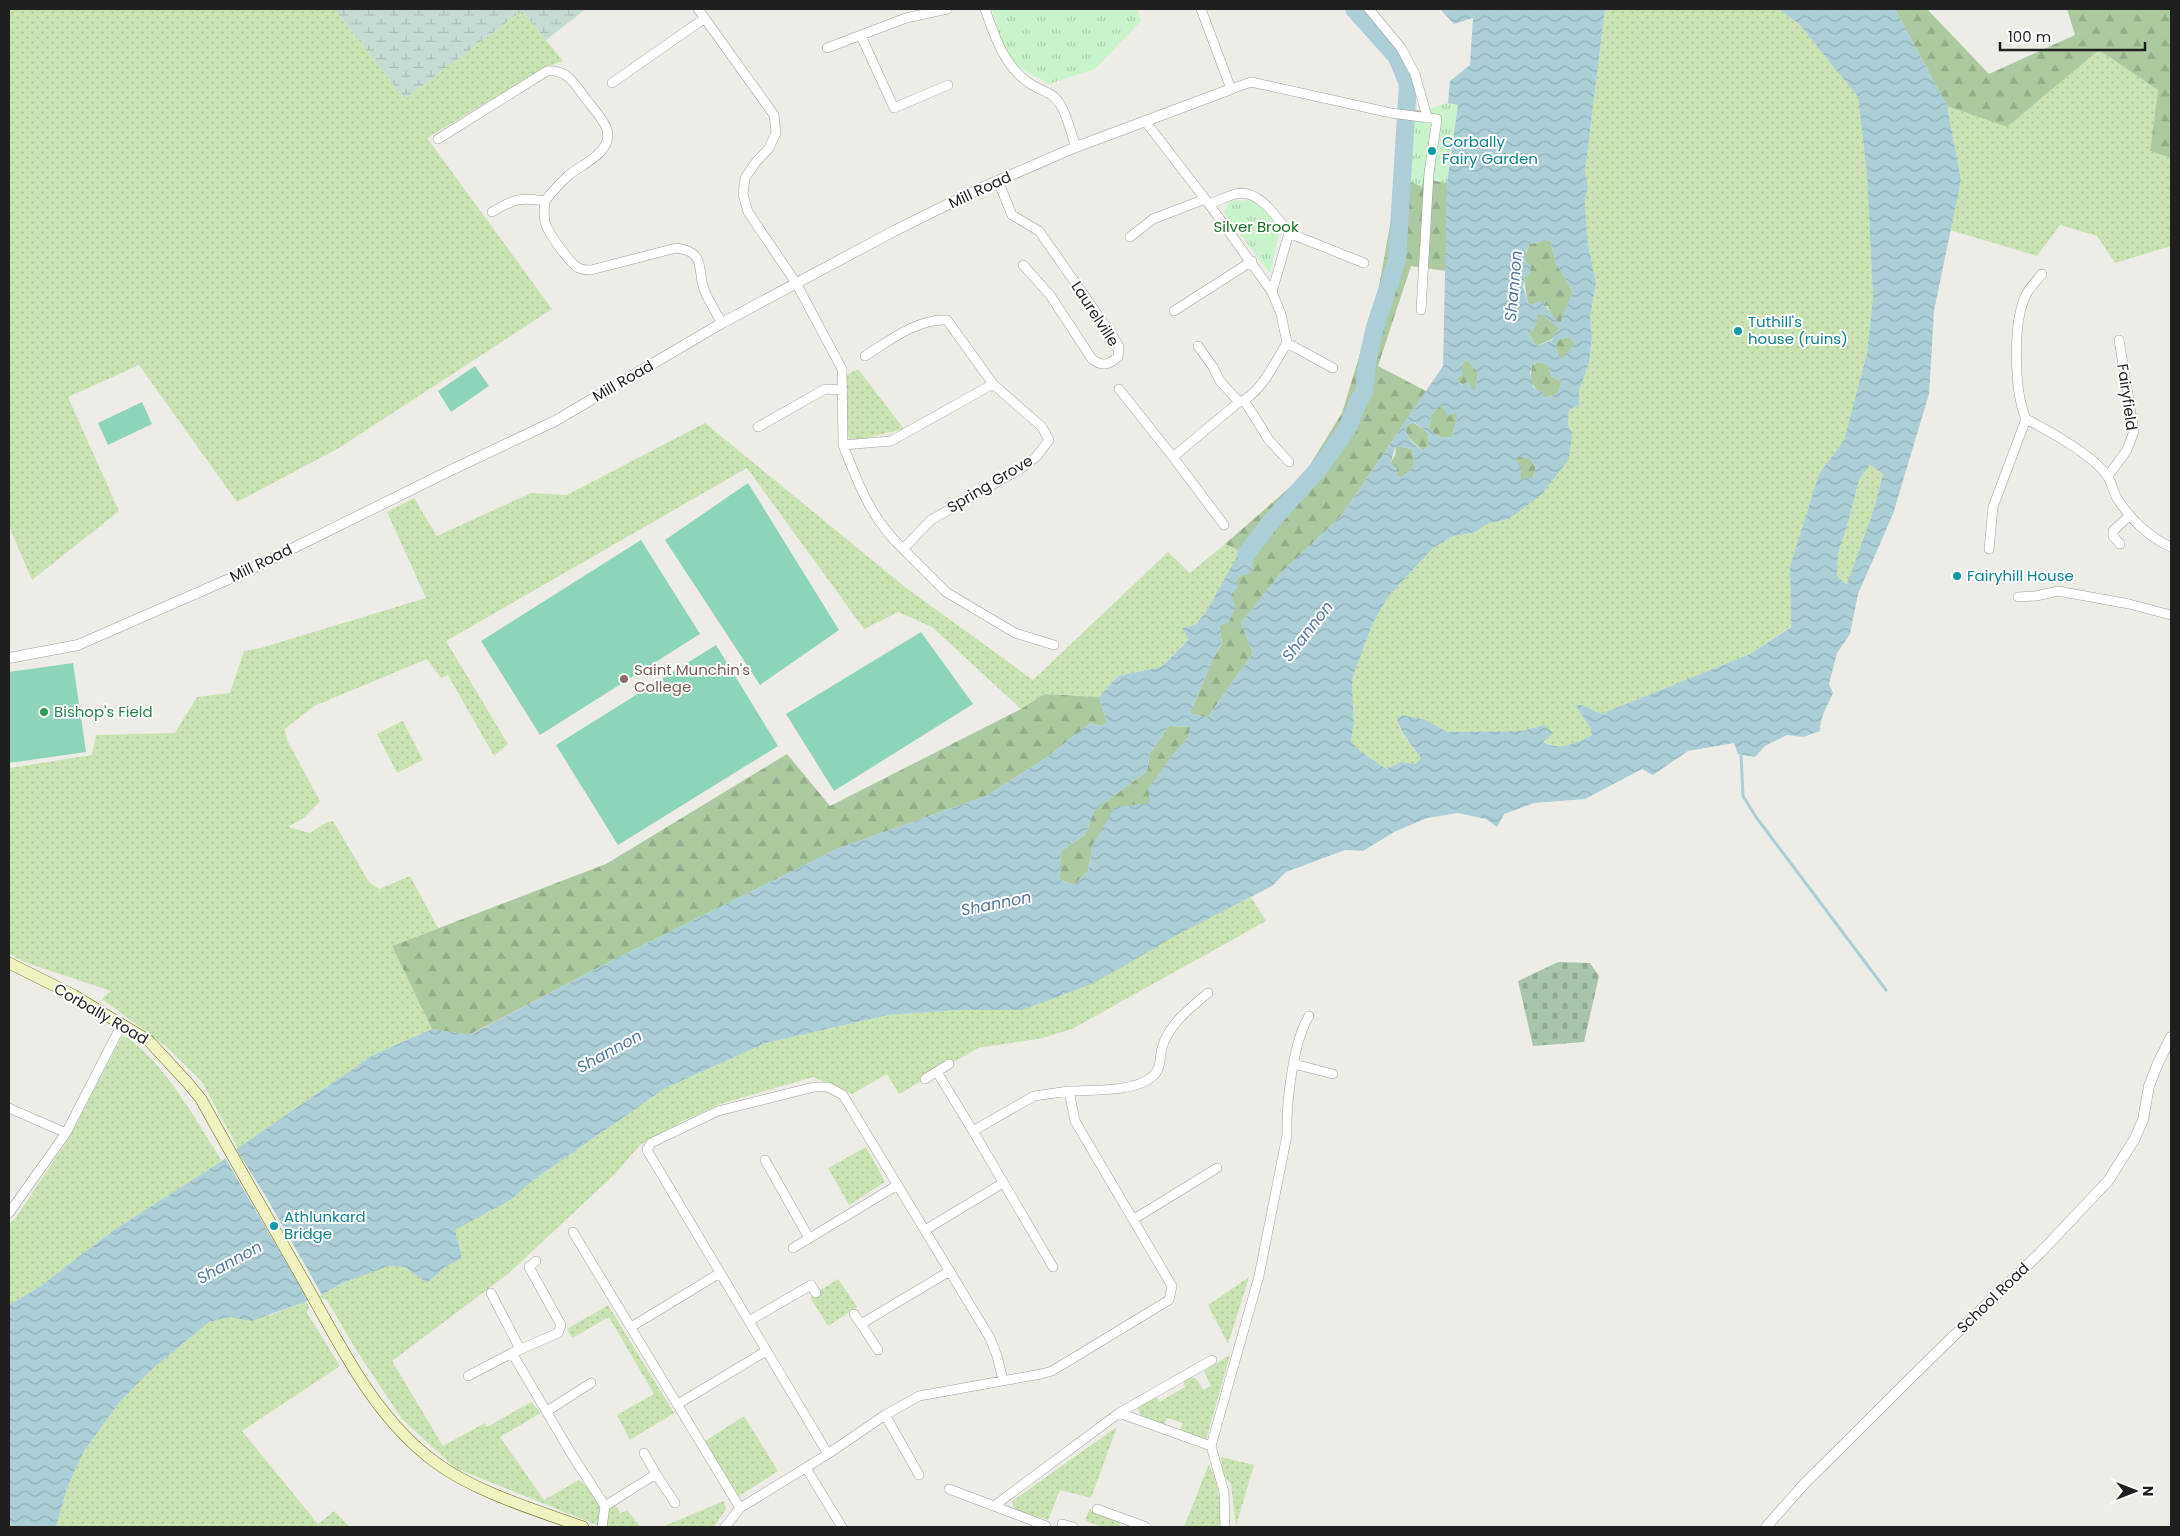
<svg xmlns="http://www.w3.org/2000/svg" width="2180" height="1536" viewBox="0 0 2180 1536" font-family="Poppins,sans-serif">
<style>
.grass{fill:url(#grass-dots)}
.forest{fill:url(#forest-firs)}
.wetland{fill:url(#wetland-marsh)}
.cemetery{fill:url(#cemetery-stones)}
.park{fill:url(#park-tufts)}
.pitch{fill:#8dd5b9}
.water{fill:url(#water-waves);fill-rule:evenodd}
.pier{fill:#eeece6}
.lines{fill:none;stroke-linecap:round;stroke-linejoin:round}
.stream{stroke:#abced7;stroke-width:3}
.river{stroke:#abced7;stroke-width:18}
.minor-casing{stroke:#a0a0a0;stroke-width:10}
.tertiary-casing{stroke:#a0a0a0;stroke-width:11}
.secondary-casing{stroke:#616a11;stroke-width:12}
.minor{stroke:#fff;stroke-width:9}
.tertiary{stroke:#fff;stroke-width:10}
.secondary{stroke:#f0f2c0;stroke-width:11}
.culture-dot{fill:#0f9aa8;stroke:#fff;stroke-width:2}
.education-dot{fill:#8d6e63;stroke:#fff;stroke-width:2}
.leisure-dot{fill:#2e9e5b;stroke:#fff;stroke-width:2}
.labels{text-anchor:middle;stroke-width:4;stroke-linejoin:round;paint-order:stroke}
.culture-label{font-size:15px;fill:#0d838f;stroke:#fff;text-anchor:start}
.street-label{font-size:15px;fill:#1f1f1f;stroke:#fff}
.park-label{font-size:15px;fill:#18721f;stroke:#fff}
.education-label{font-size:15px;fill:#785e54;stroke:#fff;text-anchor:start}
.leisure-label{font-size:15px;fill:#27864d;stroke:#fff;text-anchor:start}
.water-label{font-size:16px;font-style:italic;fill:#53789d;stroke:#fff}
</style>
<defs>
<pattern id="grass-dots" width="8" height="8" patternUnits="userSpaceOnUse" patternTransform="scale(1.25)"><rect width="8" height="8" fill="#cae3b2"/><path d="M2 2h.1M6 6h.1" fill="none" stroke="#adc299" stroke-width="1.8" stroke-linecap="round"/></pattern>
<pattern id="forest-firs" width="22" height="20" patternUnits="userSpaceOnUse" patternTransform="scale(1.25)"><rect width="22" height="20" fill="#acc9a0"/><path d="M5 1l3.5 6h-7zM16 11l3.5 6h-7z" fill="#94ac89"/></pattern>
<pattern id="wetland-marsh" width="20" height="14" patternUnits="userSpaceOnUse" patternTransform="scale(1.25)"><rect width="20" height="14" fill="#c5dbd1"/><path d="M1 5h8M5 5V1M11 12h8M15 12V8" fill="none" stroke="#a9bcb3"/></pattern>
<pattern id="cemetery-stones" width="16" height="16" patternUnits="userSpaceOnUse" patternTransform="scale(1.25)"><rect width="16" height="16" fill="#aac5ae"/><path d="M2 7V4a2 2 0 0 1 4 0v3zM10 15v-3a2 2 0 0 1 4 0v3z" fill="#92a995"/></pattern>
<pattern id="park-tufts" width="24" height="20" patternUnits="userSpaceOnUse" patternTransform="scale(1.25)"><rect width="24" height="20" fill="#c8f3cb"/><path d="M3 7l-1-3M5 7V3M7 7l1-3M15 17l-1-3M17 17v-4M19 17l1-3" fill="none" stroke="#abd0ae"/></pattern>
<pattern id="water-waves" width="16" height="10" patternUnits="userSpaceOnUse" patternTransform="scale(1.25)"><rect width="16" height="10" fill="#abced7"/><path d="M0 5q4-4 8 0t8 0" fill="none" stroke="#93b0b8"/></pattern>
</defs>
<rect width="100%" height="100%" fill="#eeece6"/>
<path class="grass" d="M9 9H334L405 99 522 11 563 61 546 67 427 138 552 309 339 448 237 502 139 365 68 397 119 511 32 580 9 526Z
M1605 9H1779L1799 24 1858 97 1867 176 1873 297 1867 353 1844 440 1819 474 1790 566 1791 626 1750 654 1601 714 1582 705H1575L1589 726 1592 735C1575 745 1561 751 1542 741L1544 725 1521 731 1448 732 1426 720H1397L1402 734 1421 758 1415 764 1401 762 1386 769 1360 751 1351 741 1354 723 1352 679 1372 625 1388 597 1432 549 1451 537 1475 532 1489 523 1510 519 1572 435 1568 424 1569 410 1579 405V391L1589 363 1592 338 1590 317 1596 284 1587 238 1585 201 1588 186 1585 172Z
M2099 50 2158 90 2150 151 2171 158V246L2115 263 2097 236 2060 225 2037 256 1950 230 1961 180 1947 106 2007 127Z
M858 369 904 429 856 440 849 439 846 428 847 375Z
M705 423 905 587 1033 680 1168 552 1190 573 1225 544 1240 551 1206 612 1195 625 1189 638 1161 667 1118 676 1099 697 1044 694 1021 709 932 627 898 612 864 629 747 468 446 641 508 744 494 756 448 675 441 678 427 659 314 706 285 729 287 740 320 801 304 818 288 827 310 833 327 822 333 821 369 882 379 889 410 876 438 928 392 946 432 1029 373 1055 238 1148 202 1082 167 1047 102 999 111 991 27 963 9 954V768L92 755 96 735 175 733 197 697 230 693 244 651 261 648 426 598 387 512 414 498 437 536 531 493 567 495Z
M1870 465 1883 474 1873 512 1848 584 1837 577 1838 554 1849 519 1859 480Z
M403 721 423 760 397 773 377 734Z
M1251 897 1266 921 1072 1029 1043 1038 978 1048 899 1094 887 1074 852 1094 813 1077 720 1104 681 1122 640 1145 616 1173 508 1274 392 1361 443 1446 485 1423 487 1427 531 1402 541 1413 500 1437 544 1500 579 1480 607 1505 613 1503 621 1513 627 1510 641 1527H602L455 1468 402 1419 358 1353 327 1300 318 1297C337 1287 384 1259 405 1267 412 1270 420 1278 427 1283L444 1268 462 1258 454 1230 512 1199 532 1181 667 1087 766 1043 888 1015 959 1010H1022Z
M123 1035C166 1063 194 1118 222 1161L114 1230 38 1288 9 1305V1224L15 1219 69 1138Z
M866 1147 885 1182 849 1205 828 1168Z
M1249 1277 1228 1344 1208 1305Z
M838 1279 857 1307 828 1326 810 1297Z
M306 1301 309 1307 307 1313 340 1366 242 1431 318 1524 334 1511 350 1527H56L67 1488 84 1451 119 1403 149 1372 209 1322 229 1317 271 1315Z
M608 1305 674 1413 630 1440 617 1415 654 1394 609 1317 572 1338 567 1329Z
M1230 1355 1206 1440 1180 1430 1183 1423 1167 1418 1164 1424 1141 1416 1138 1409 1141 1404 1156 1396 1159 1402 1185 1387 1183 1381 1190 1377 1197 1379 1203 1390 1211 1386 1204 1371Z
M744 1416 778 1471 739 1496 705 1441Z
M1117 1427 1091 1498 1060 1490 1048 1520 1014 1509 1012 1501Z
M1221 1457 1254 1465 1236 1526 1231 1485 1223 1474Z
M1209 1464C1219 1487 1221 1502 1220 1527H1184Z
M724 1501 726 1509 714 1527H662Z
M1089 1509 1119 1520 1121 1527H1103L1085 1521Z"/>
<path class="forest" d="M1895 9H1927L1989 74 2075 35 2067 9H2171V158L2150 151 2158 90 2099 50 2007 127 1947 106Z
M1401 106 1421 111 1429 133 1426 179 1447 183 1446 271 1411 266 1378 366 1426 391 1342 515 1281 573 1241 623 1253 653 1207 718 1190 713 1212 661 1222 643 1219 625 1236 581 1240 576 1246 554 1225 544 1303 476 1342 413 1377 298 1398 180Z
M1550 240 1556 263 1573 292 1560 324 1551 315 1548 306H1529C1524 287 1520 262 1530 244Z
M1540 313 1559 328C1556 341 1547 340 1537 346L1529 334C1534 328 1538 322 1537 315Z
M1570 337 1575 343 1563 359 1558 358 1556 343 1560 339Z
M1467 360 1478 372 1476 389H1472L1458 382 1457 378 1462 375V364Z
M1539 362 1548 365 1551 376 1562 382 1557 394 1545 398 1530 382 1532 365Z
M1441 405 1453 413H1457V418L1452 437C1442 439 1435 436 1429 428L1431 415Z
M1413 422 1428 433 1429 445 1423 451C1415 443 1408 440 1405 428Z
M1396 446 1412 449C1417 462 1413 472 1401 477L1397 476V468L1390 464 1395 455Z
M1518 456 1529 458 1536 467 1533 478 1521 483 1519 466 1516 460Z
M1044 694 1099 697 1107 723 1101 726 1090 723 1046 758 986 796 839 848 619 957 469 1035 432 1029 392 946 606 864 787 754 830 806 1021 709Z
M1169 726 1191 727 1188 738 1171 757 1150 803 1093 844 1088 871 1074 885 1059 879 1061 851 1085 835 1094 811 1147 771 1150 753Z"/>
<path class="wetland" d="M334 9H586L546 40 522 11 405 99Z"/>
<path class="cemetery" d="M1558 962 1590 963 1599 976 1584 1042 1533 1046 1518 981Z"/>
<path class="park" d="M992 9H1137L1141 21 1095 69 1049 84 1015 65 999 35Z
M1448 103 1458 105 1447 183 1432 180 1441 116 1421 111Z
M1410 116 1432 122 1422 187 1405 179Z
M1251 200 1270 216 1279 233 1270 273 1224 213 1230 201Z"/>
<path class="pitch" d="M475 366 489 386 451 412 438 391Z
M142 402 152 424 108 445 98 423Z
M748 483 839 630 760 685 665 540Z
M641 540 700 634 540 735 481 641Z
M921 632 973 704 834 791 786 714Z
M716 645 778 746 618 845 556 745Z
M73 663 86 752 9 763V672Z"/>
<path class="water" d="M1440 9H1605L1585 172 1588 186 1585 201 1587 238 1596 284 1590 317 1592 337 1589 363 1579 391V405L1569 410 1568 424 1572 434 1569 459 1542 494 1509 519 1489 523 1475 532 1451 537 1432 549 1388 597 1372 625 1352 679 1354 723 1351 741 1360 751 1386 769 1401 762 1415 764 1421 758 1403 734 1397 720 1402 715 1426 720 1448 732 1521 731 1544 725 1553 733 1543 742C1561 751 1575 744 1592 735L1589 726 1575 705H1582L1601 714 1750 654 1791 627 1790 566 1819 474 1844 440 1867 353 1873 297 1867 176 1858 97 1799 24 1779 9H1895L1947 106 1961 180 1934 311 1929 394 1893 514 1858 594 1850 634 1837 653 1829 684 1833 693C1827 707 1820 716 1820 731L1803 737 1787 735 1765 746 1755 757 1738 754 1734 743 1688 751 1653 775 1642 769 1585 799 1534 803 1504 814 1497 827 1486 819 1458 813 1427 818 1394 832 1363 851 1345 850 1286 872 1272 886 1175 936 1094 983 1022 1010H959L888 1015 766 1043 667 1087 532 1181 512 1199 455 1230 462 1258 444 1268 427 1283 405 1267 389 1266 345 1282 318 1297 252 1321 229 1317 209 1322 149 1372 119 1403 84 1451 67 1488 56 1527H9V1305L38 1288 114 1230 222 1161 238 1148 373 1055 432 1029 470 1035 619 957 839 848 986 796 1046 758 1090 723 1101 726 1107 723 1099 697 1118 676 1161 667 1189 639 1182 628 1195 625 1206 612 1240 551 1254 560 1251 573 1240 576 1236 581 1238 588 1232 593 1235 608 1229 623 1219 626 1222 642 1212 661 1190 713 1207 718 1253 653 1241 623 1281 573 1342 515 1443 366 1447 183 1458 105 1448 103 1450 81 1470 65 1473 18 1454 24ZM1550 240 1556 263 1573 292 1560 323C1551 316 1549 307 1540 301L1529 305 1523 287 1525 277 1530 274 1531 267 1526 261V251L1530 244ZM1540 313 1559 328 1552 340 1537 346 1529 334 1537 323V315ZM1570 337 1575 343 1563 358H1559L1556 343 1560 339ZM1467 360 1478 372 1476 389H1472L1468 381 1462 385 1458 382 1457 378 1462 375V364ZM1539 362 1548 365 1551 376 1562 382 1557 394 1545 398 1542 392 1533 387 1530 373 1532 365ZM1441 405 1448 416 1457 413V418L1452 437C1442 439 1435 436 1429 428L1431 415ZM1414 422 1428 433 1429 445 1423 451C1414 444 1408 440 1405 428ZM1396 446 1412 449C1418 464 1411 471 1401 477L1397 476V468L1390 464C1393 458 1393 452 1396 446ZM1518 457 1529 458 1536 467 1533 478H1525L1521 482V468L1516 460ZM1870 465 1883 474 1873 512 1847 584 1837 577 1838 554 1849 519 1859 480ZM1169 726 1190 727 1188 738 1171 757 1148 789 1150 803 1115 807 1093 844 1088 871 1074 885 1059 879 1061 851 1085 835 1094 811 1147 771 1150 753Z"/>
<path class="pier" d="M236 1149 265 1195 322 1295 308 1300 225 1158Z"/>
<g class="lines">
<path class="stream" d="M1741 755 1743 796 1756 817 1886 990"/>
<path class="river" d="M1246 554 1268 525 1320 467 1347 429 1358 402 1364 392 1368 358 1375 327 1397 260 1408 84 1397 57 1354 9"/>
<g class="minor-casing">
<path id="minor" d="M698 9 774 115 776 133 769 148 756 162 745 178 743 194 748 212 796 283 842 369 843 445 891 441 993 384 1042 427 1049 440 1036 457 1020 469 931 520 903 549C872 520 858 484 843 445
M985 9C995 38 1005 68 1032 85 1042 91 1054 93 1060 104 1068 117 1071 134 1076 147
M1201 9 1231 89 1251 82 1391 113 1437 119 1429 173 1421 310
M1369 9 1401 48 1415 74 1426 113V118
M861 36 894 108 948 85
M827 48 906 18 947 9
M612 83 705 18
M1145 121 1209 204 1272 292 1281 314 1287 343C1276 360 1260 396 1239 402L1173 457 1224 525
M438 139 547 71C565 69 574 82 583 95 590 105 601 116 606 127 616 151 582 164 569 175 560 183 552 192 545 201 544 209 543 217 546 225 549 234 571 265 579 268 583 270 587 270 591 270L676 248C708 252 696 271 705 292 710 303 716 313 722 323
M998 181 1012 215 1039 231 1114 338 1119 347 1118 357C1108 365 1102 367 1092 359L1050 295 1023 265
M1209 204C1218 201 1226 197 1235 194 1259 188 1276 217 1289 233L1272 292
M492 212C514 199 520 197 545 201
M1289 233 1364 263
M1130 237 1153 219 1205 199
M2042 274C2037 280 2031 286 2027 293 2012 320 2014 391 2026 419 2049 431 2094 455 2108 477 2112 483 2113 492 2117 498 2129 518 2150 538 2171 547
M1174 311 1252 261
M1287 343 1333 368
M1198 346 1213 367 1220 381 1239 402
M865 356C889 341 918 318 947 320L993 384
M1119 389 1173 457
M1244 400 1269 440 1289 462
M758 427 825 389 843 390
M2108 476 2127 450 2134 431 2119 340
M2120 544 2113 536V531L2130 515
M903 549 946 592 1015 633 1054 645
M1989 549 1993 507 2026 419
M2018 597 2036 596 2058 591 2129 604 2171 615
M1294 1064 1333 1074
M937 1072 973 1131
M925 1079 949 1064
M1069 1091C1092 1090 1134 1092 1152 1077 1162 1068 1159 1059 1162 1048 1168 1025 1190 1008 1208 993
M9 1108 66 1133
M765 1160 809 1238
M9 1213 66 1133 122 1024
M1134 1219 1217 1168
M925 1230 1003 1183
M573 1232 740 1508
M793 1248 896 1186
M491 1293 520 1349
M854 1314 861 1324
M749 1321 811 1285 816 1293
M631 1327 720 1273
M878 1350 861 1324 950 1271
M512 1353 558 1333 561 1325 529 1267 536 1261
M468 1376 512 1353 572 1455 605 1506 602 1527
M678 1404 766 1351
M547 1411 591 1383
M1119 1413 1212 1360
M885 1415 919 1475
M644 1453 656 1474
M828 1454 647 1150 651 1143 718 1111 814 1087H828L843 1095 990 1338 997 1356 1003 1380
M806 1468 842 1527
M949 1489 994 1506 1119 1413 1211 1446
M605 1506 656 1474 675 1503
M994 1506 1046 1526
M1097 1509 1146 1527
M1062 1524 1073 1527
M725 1527 740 1508 828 1454 885 1415 919 1396 1041 1374 1052 1371 1169 1300 1172 1286 1075 1121 1069 1091 1034 1096 973 1131 1053 1267
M1225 1527 1224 1492 1211 1446 1259 1276 1287 1135C1286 1104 1293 1042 1309 1016"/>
</g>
<g class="tertiary-casing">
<path id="tertiary" d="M9 658 78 645 245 572 449 471 555 421 722 323 894 231 981 188 1076 147 1231 89
M1766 1527 1805 1483 1938 1351 2040 1253 2108 1181 2134 1140 2143 1120 2149 1086 2158 1063 2171 1037"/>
</g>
<g class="secondary-casing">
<path id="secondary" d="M9 963 73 995 149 1041 186 1081 201 1099C235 1161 270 1222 305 1283 341 1347 375 1418 435 1462 475 1492 536 1510 583 1527"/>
</g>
<use href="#minor" class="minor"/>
<use href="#tertiary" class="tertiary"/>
<use href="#secondary" class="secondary"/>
</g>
<g class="culture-dot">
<circle cx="1432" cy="151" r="5"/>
<circle cx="1738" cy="331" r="5"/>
<circle cx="1957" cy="576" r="5"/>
<circle cx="274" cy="1226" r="5"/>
</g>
<circle class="education-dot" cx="624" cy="679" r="5"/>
<circle class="leisure-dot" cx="44" cy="712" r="5"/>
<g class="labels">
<g class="culture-label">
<text x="1442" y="147">Corbally<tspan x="1442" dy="17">Fairy Garden</tspan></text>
<text x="1748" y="327">Tuthill's<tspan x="1748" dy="17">house (ruins)</tspan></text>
<text x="1967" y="581">Fairyhill House</text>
<text x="284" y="1222">Athlunkard<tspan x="284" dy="17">Bridge</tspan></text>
</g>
<g class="street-label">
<text transform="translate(980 190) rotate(-25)" y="5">Mill Road</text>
<text transform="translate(1095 314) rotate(57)" y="5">Laurelville</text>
<text transform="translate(623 381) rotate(-30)" y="5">Mill Road</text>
<text transform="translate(2127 397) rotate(82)" y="5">Fairyfield</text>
<text transform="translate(990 484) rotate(-31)" y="5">Spring Grove</text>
<text transform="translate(261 563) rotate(-26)" y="5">Mill Road</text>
<text transform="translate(101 1014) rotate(30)" y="5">Corbally Road</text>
<text transform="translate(1993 1298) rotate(-44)" y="5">School Road</text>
</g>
<g class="park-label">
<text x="1256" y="232">Silver Brook</text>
</g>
<g class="education-label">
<text x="634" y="675">Saint Munchin's<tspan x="634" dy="17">College</tspan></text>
</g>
<g class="leisure-label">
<text x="54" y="717">Bishop's Field</text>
</g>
<g class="water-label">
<text transform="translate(1513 286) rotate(-85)" y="6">Shannon</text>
<text transform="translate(1307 631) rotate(-52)" y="6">Shannon</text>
<text transform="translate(996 903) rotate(-11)" y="6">Shannon</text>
<text transform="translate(609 1051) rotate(-29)" y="6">Shannon</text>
<text transform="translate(229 1262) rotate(-29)" y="6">Shannon</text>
</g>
</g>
<rect width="2180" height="1536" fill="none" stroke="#1f1f1f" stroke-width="20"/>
<g transform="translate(2135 1491) rotate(90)" stroke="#ffffff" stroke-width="4" paint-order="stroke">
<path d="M0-4L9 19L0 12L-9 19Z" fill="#1f1f1f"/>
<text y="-8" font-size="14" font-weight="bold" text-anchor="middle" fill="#1f1f1f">N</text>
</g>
<path d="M2000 42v8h145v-8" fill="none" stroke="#1f1f1f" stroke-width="2.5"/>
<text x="2008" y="42" font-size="15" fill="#1f1f1f" stroke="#ffffff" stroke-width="4" paint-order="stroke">100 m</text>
</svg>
